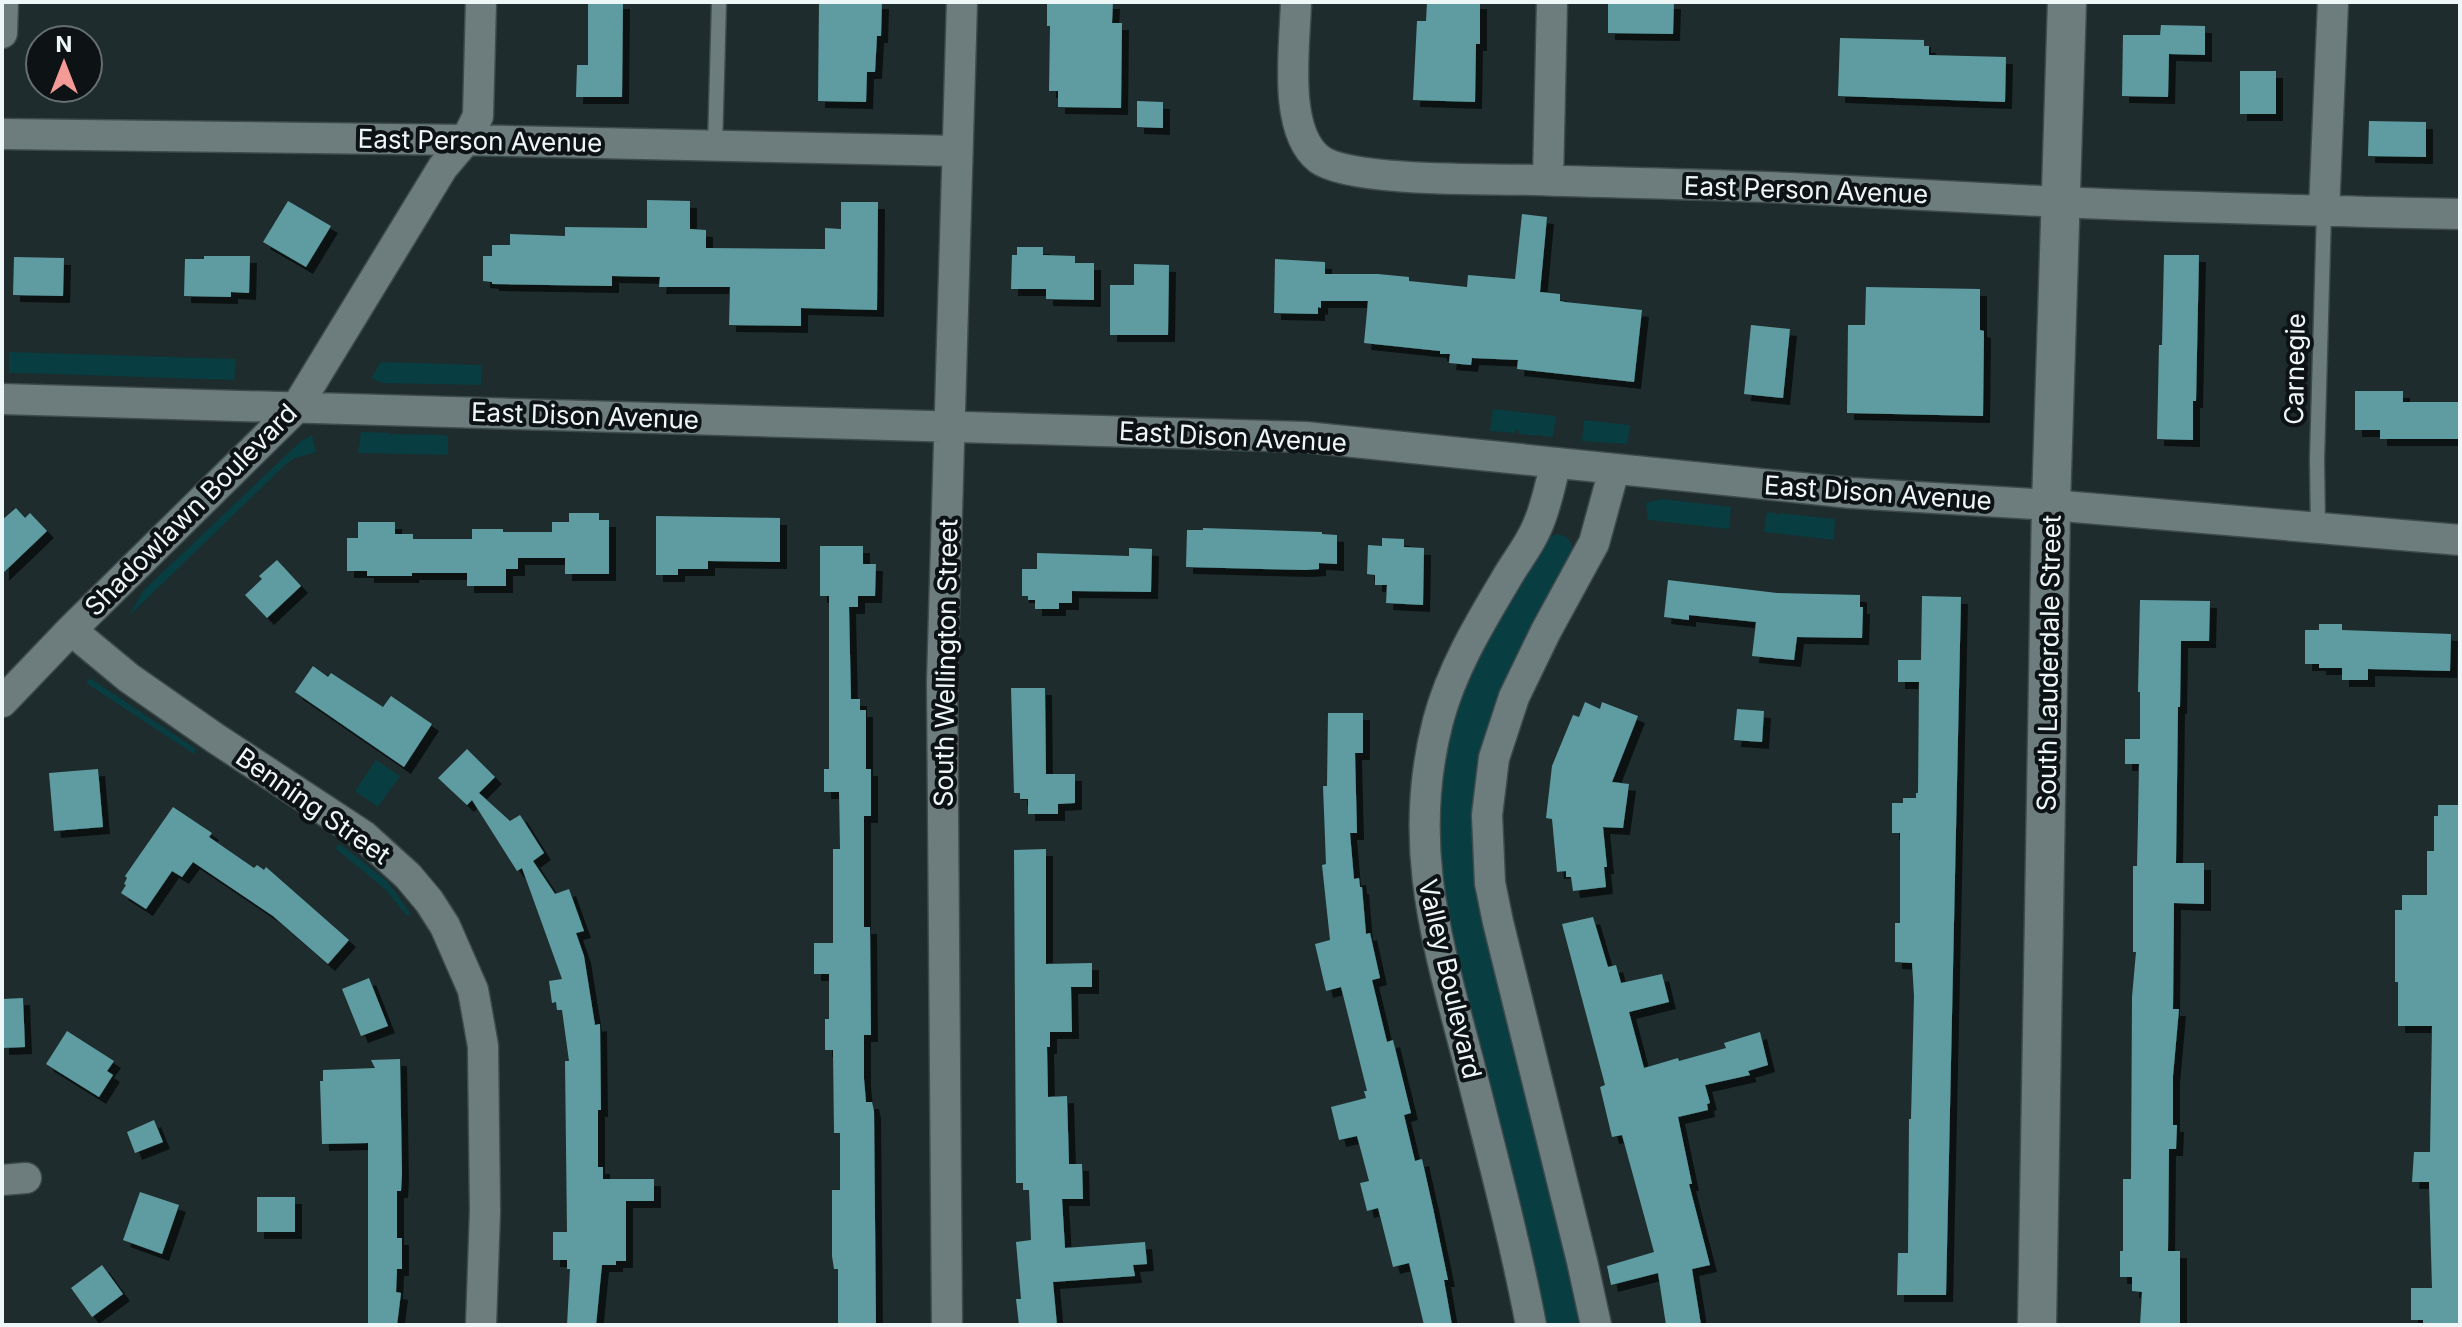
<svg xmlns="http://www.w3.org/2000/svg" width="2462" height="1327" viewBox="0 0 2462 1327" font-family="Inter,sans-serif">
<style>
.green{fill:#083d41}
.building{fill:#5e9ca1;filter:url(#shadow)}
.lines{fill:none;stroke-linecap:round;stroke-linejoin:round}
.service-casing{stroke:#3e4a4b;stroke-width:17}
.minor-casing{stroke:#3e4a4b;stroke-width:33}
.tertiary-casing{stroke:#3e4a4b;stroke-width:41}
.service{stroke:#6d7d7e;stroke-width:14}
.minor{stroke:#6d7d7e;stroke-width:30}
.tertiary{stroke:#6d7d7e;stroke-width:38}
.labels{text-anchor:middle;stroke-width:8;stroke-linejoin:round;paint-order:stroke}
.street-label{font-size:26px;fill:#eef7f8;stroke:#0d1314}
</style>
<defs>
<filter id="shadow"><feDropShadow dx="7" dy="7" stdDeviation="0" flood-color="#0009"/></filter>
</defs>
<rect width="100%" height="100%" fill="#1e2c2d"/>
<path class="green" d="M9 352 236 359 234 380 23 373H9Z
M381 362 482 365 481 385 383 383 371 378Z
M1493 409 1556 416 1553 437 1541 436 1539 433 1538 436 1519 434V431L1516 430 1515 433 1490 431Z
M1584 420 1630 425 1627 444 1582 441Z
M361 432 390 433 391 436 393 434 445 435 448 437V455L358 453Z
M312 435 316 452 295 458 285 465 129 616 143 591 301 441Z
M1662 499 1731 507 1729 529 1648 520 1646 503Z
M1767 512 1776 513 1778 516 1779 513 1835 519 1834 540 1764 532Z
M1557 534C1570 536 1573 544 1574 557L1474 811 1473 844 1476 889 1582 1325H1544L1451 945 1438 872 1440 783 1453 719 1468 679 1482 650 1540 546 1548 537Z
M90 678 196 749 194 754 86 683Z
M376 760 400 776 378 807 355 791Z
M340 844 387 881 411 914 407 916 385 889 335 848Z"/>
<path class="building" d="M588 2H623L622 97H576L577 65H588Z
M819 2H882L881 36H877L875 72H867L866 102 818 101Z
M1047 2H1113L1112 23H1122L1121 108 1058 107V91H1049L1050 26H1047Z
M1427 2H1480V44H1476L1475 102 1413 100 1417 21H1426Z
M1608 2H1674L1673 34 1608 33Z
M2161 25 2205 26V55L2169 54 2168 97 2122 96 2123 35H2160Z
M1840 38 1924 40V46H1929V55L2006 57 2005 102 1838 96Z
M2240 71H2276V114H2240Z
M1137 101 1163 102V128L1137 127Z
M2369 121 2426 122V157L2368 156Z
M647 200 690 201V229L706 230V248L825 249V228L841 229V202H878L877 310 801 308V326L729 325 730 287H659L660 277 612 276V286L492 284V282L483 281V256H492V245H510V234L565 236V227L647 228Z
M288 201 331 226 306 267 263 242Z
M1522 214 1547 217 1540 292 1560 294V301L1565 302 1642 310 1634 382 1517 369 1518 360 1472 358 1471 365 1449 363 1450 354H1440V351L1364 343 1368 301H1321V308L1318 307V314L1274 313 1275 259 1325 262V274H1378L1409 277V281L1467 287 1468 275 1515 279Z
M1017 247H1043V255L1075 256V263H1094V300L1046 299V289H1011L1012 255H1017Z
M2164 255H2199L2196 401H2193V440L2157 439 2159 345H2162Z
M204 256H250L249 293 231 292V297L184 296 185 259H204Z
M14 257 64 258 63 296 13 295Z
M1134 264 1169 265 1168 335H1110V285H1134Z
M1866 287 1980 289V330L1984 331 1983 416 1847 413 1848 325H1865Z
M1751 325 1790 329 1783 398 1744 394Z
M2355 391H2403V402H2460V439H2380V430H2355Z
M16 508 25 518 30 513 47 531 2 574V520Z
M569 513H599V520H609V574H565V558H518V569H506V586H467V573H412V576H367V571H347V538H358V522H395V534H413V539H472V529H503V532H552V522H569Z
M656 516 780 518V562L708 561V569H678V575H656Z
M1203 528 1322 532V534L1337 535V564L1319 563V569L1306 570 1186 567 1187 530H1203Z
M1382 538 1404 539V547L1424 548 1423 605 1386 603 1387 585H1375V575L1367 574 1368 545 1382 546Z
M820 546H863V564H876L875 596H858V607H849L851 699H860V710H866V769H871V816H864V927H870L871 1035H864V1079L866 1102H872L874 1111 876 1325H838V1269H834L832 1256V1190H840V1133H834L833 1050H825V1019H829V974H814V943H833V849H840L839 792H824V769H829V596H820Z
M1129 548 1152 549 1151 592 1072 591V603H1059V609H1035V600H1028V596H1022V569H1037V553L1129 556Z
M277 560 301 586 267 618 245 595 262 579 259 576Z
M1668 580 1777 593 1860 595V607H1863L1862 638 1797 637 1794 660 1752 656 1756 622 1689 615V620L1664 617Z
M1922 596 1961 597 1946 1295H1897L1898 1253H1908L1909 1119H1911L1914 996 1912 963 1895 962V923H1900V833H1892V803H1903V798H1916V793H1918L1919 682H1898V660H1921Z
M2140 600 2210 601 2209 641H2181L2180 707H2178L2176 863H2204V904L2174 903 2173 1009H2179L2173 1076V1125H2177L2176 1149H2169L2168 1251H2180V1325H2140L2142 1292 2132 1291V1277H2120V1251H2123V1179H2131L2132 997 2136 952H2133V866H2137L2138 821 2139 764H2125V739H2140V692H2138Z
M2319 624H2342V630L2451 634 2450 671 2368 669V680H2342V668H2319V664H2305V630H2319Z
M313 666 328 677 331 673 383 707 391 696 432 724 404 767 295 692Z
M1011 688H1045L1046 774H1075V803L1058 804V814H1028V799H1020V793H1014Z
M1585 702 1600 709 1602 702 1638 716 1612 782 1629 784 1623 828 1603 827 1607 867H1604L1606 887 1573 891 1571 877H1566V871L1557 872 1552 819 1546 818 1552 766 1573 715 1579 717Z
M1737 709 1764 711 1762 742 1734 740Z
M1328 713H1363V753H1355L1357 833H1350L1354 879 1359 878 1360 887H1362L1366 934 1370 933 1380 978 1372 980 1387 1042 1393 1040 1411 1113 1404 1115 1415 1161 1422 1159 1433 1208 1448 1280H1444L1452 1325H1424L1409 1263 1393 1267 1378 1208 1367 1211 1360 1183 1369 1181 1357 1136 1339 1140 1331 1107 1366 1098 1364 1091H1367L1341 987 1326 991 1315 944 1330 940 1322 865 1326 864 1323 786H1327Z
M467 749 495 777 479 793 510 821 520 815 544 853 533 861 555 894 569 889 584 931 576 933 584 956 595 1025 600 1024 601 1110H598V1167H603V1179H654V1201H626V1261H616V1265H602L596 1325H567L570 1269H567V1260H553V1232H567L565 1061H569L562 1010H557L556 1002 552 1003 549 981 562 979 522 868 517 871 472 800 467 805 438 778Z
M98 769 103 827 54 831 49 773Z
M2438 805H2460V1325H2423V1320H2411V1288H2432L2429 1182H2412L2414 1152H2430L2432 1026H2398V982H2395V910H2402V895H2427V851H2434V816H2438Z
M173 807 212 833 209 837 254 868 257 865 264 870 266 867 349 940 328 964 273 916 193 862 182 877 172 871 146 909 121 893 126 885 124 884 127 878 125 876Z
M1046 849V964L1092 963V987H1071L1072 1032H1050V1047H1047L1048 1097 1067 1096 1069 1164H1082L1083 1199H1062L1065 1248 1145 1242 1147 1264 1133 1265 1135 1276 1053 1282 1057 1325H1019L1016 1299H1021L1016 1242 1031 1240 1029 1190H1023V1183H1016L1014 850Z
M1593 917 1608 967 1616 965 1621 983 1662 974 1669 1002 1629 1012 1644 1068 1678 1058 1679 1061 1726 1048 1724 1043 1760 1032 1768 1065 1748 1071 1750 1075 1705 1085 1710 1103 1707 1104 1708 1110 1678 1117 1692 1184H1689L1710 1265 1692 1269 1701 1325H1666L1658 1273 1611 1285 1607 1266 1654 1252 1622 1135 1612 1137 1600 1087 1605 1085 1562 924Z
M369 978 388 1026 361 1036 342 989Z
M23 998 25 1047 2 1048V999Z
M67 1031 114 1061 107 1071 113 1075 99 1097 46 1064Z
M400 1059 402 1174 401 1191H397V1238H402V1269H397L396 1292 401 1293 397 1325H368V1143L322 1144 320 1081H323V1070L375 1068 371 1060Z
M154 1120 163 1142 135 1153 127 1132Z
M140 1192 179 1205 162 1254 123 1240Z
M257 1197H295V1232H257Z
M102 1265 123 1294 92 1317 71 1288Z"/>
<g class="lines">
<g class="service-casing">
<path id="service" d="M715 146 719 2
M2318 528 2317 460 2324 211"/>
</g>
<g class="minor-casing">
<path id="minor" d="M1296 2C1295 45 1282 130 1319 159 1349 182 1491 179 1534 180 1619 183 1705 184 1790 188 1880 192 1969 198 2059 202 2193 208 2326 211 2460 214
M2 33 3 2
M2 134 466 140 957 151
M1548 180 1552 2
M2324 211 2333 2
M2 399 1305 437 1851 493 2051 505 2460 540
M71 630 129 678 215 738 364 836 408 876 429 901 445 926 473 990 483 1046 485 1211 481 1325
M2 702 71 630 296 408 443 167 466 140 478 116 481 2
M2 1180 26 1178
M947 1325 942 682 962 2
M1531 1325C1514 1236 1490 1148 1468 1060 1437 941 1406 844 1438 721 1452 668 1481 621 1509 574 1518 559 1530 544 1537 527 1546 508 1550 484 1556 463
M1596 1325 1582 1261 1498 922 1490 883 1487 815 1494 758 1514 697 1546 631 1594 543 1614 470"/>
</g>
<g class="tertiary-casing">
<path id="tertiary" d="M2037 1325 2051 505 2067 2"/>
</g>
<use href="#service" class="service"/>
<use href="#minor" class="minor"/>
<use href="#tertiary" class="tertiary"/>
</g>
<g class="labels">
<g class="street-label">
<text transform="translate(480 141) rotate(1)" y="9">East Person Avenue</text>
<text transform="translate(1806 190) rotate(2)" y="9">East Person Avenue</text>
<text transform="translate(2295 369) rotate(-89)" y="9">Carnegie</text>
<text transform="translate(585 416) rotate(2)" y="9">East Dison Avenue</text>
<text transform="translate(1233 437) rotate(3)" y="9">East Dison Avenue</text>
<text transform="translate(1878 493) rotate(4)" y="9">East Dison Avenue</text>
<text transform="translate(191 510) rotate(-45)" y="9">Shadowlawn Boulevard</text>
<text transform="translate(946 663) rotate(-89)" y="9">South Wellington Street</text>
<text transform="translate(2049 663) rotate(-89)" y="9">South Lauderdale Street</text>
<text transform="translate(313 806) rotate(35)" y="9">Benning Street</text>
<text transform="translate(1450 979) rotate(77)" y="9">Valley Boulevard</text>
</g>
</g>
<rect width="2462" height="1327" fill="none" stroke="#eef7f8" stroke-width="8"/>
<g transform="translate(64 64)"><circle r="38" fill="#0d1314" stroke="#676e6f" stroke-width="2"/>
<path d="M0-6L14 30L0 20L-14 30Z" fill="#f59b97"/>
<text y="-12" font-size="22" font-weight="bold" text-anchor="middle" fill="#eef7f8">N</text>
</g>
</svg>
